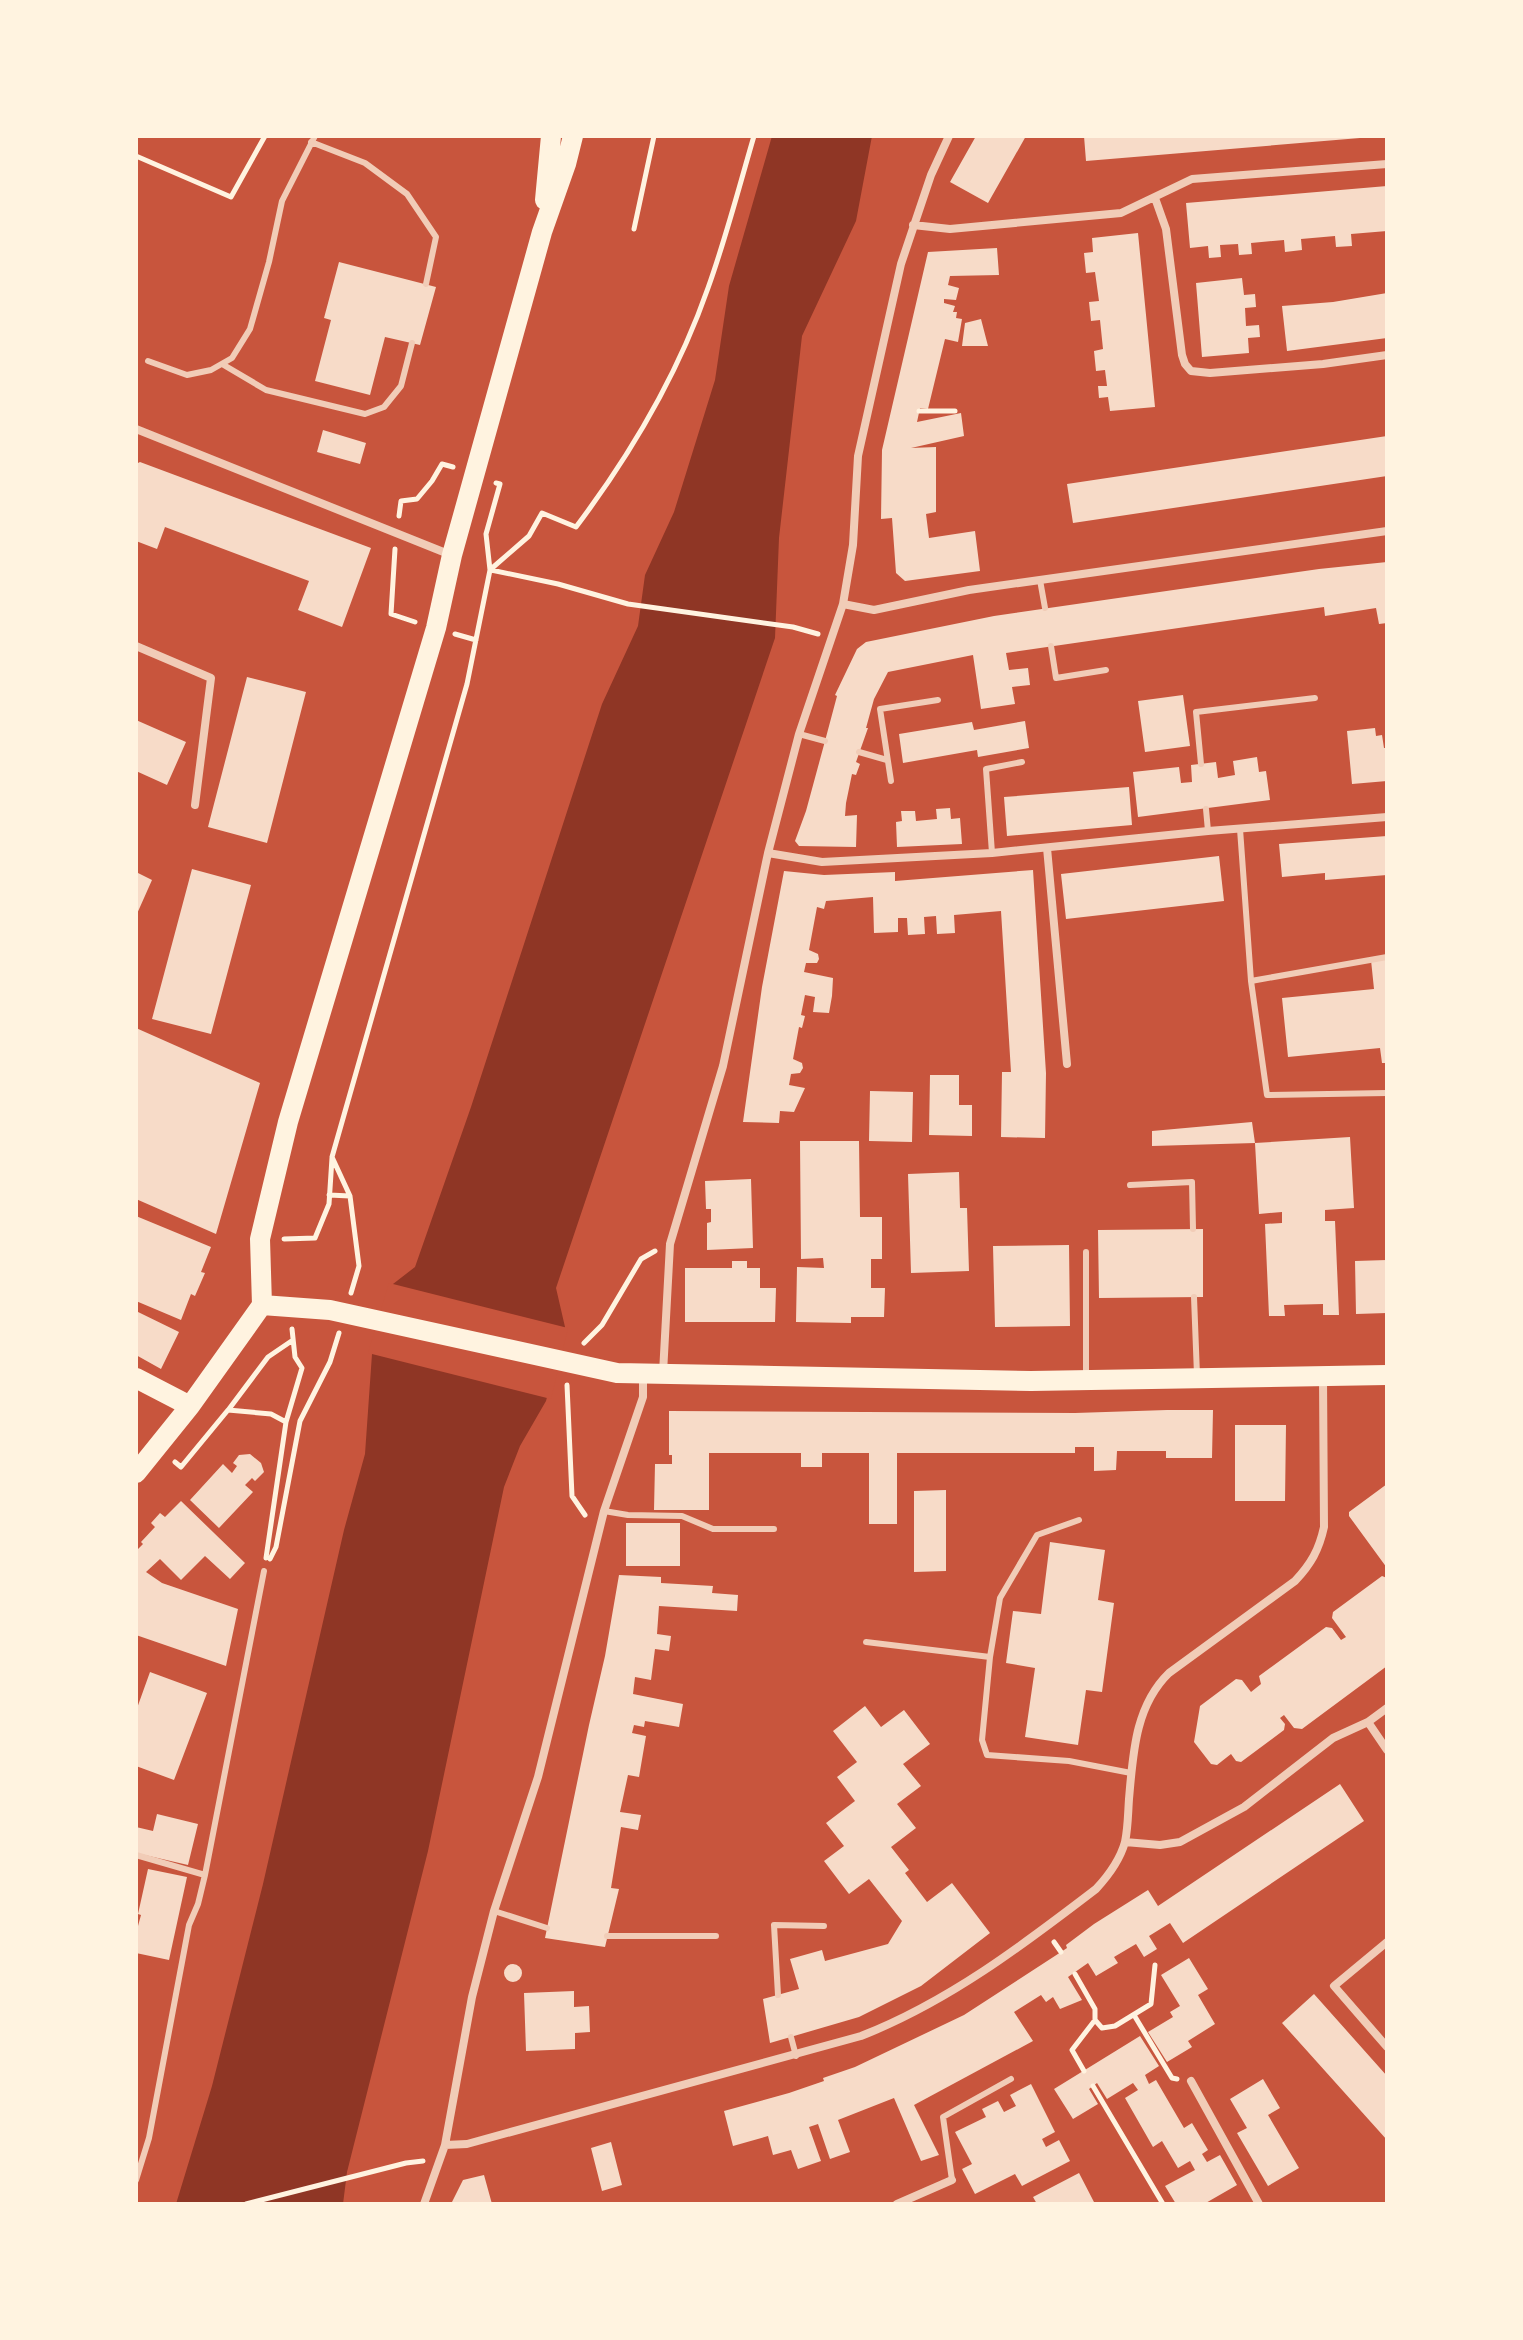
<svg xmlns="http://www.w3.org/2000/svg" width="1523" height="2340" viewBox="0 0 1523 2340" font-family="'Exo 2',sans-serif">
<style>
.water{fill:#8f3625}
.pier{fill:#c8553d}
.building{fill:#f7dbc8}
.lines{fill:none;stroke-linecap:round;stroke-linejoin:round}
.path{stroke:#fff3e0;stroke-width:5}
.service{stroke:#f1ccb7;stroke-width:6}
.minor{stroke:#f1ccb7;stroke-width:8}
.primary{stroke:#fff3e0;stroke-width:20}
</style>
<rect width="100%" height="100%" fill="#c8553d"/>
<path class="water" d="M772 136H872L856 221 802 336 779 538 775 638 556 1288 565 1327 546 1401 520 1446 504 1487 428 1851 347 2172 343 2204H176L212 2086 263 1884 344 1530 365 1454 372 1354 393 1284 415 1267 471 1107 602 704 638 626 645 575 674 512 715 380 729 286Z"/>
<path class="pier" d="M389 1283 568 1328 551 1399 368 1353Z"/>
<path class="building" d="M976 136H1026L988 203 950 182Z
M1084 136H1360V138L1086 161Z
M1387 186V231L1351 234 1352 246 1336 247 1335 236 1301 239 1302 250 1285 252 1284 240 1251 243 1252 254 1239 255 1238 244 1220 245 1221 257 1209 258 1208 246 1190 248 1186 203Z
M1138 233 1155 407 1110 411 1108 397 1099 398 1098 386H1107L1105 370 1096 371 1094 351 1103 349 1100 320 1091 321 1089 302 1099 301 1095 272 1086 273 1084 253 1093 252 1092 238Z
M997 248 999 275 950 276 948 285 959 288 956 300 944 299V303L955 306 953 312H957L956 318 962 319 958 342 945 339 928 409 920 408 917 422 961 413 964 436 911 448 936 447V512L926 514 929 538 975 531 980 571 905 581 896 573 892 518 881 519 882 450 928 252Z
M339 262 436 287 420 345 385 337 370 395 315 381 331 320 324 318Z
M1242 278 1244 295 1255 294 1256 307 1245 308 1246 326 1259 325 1260 337 1248 338 1249 353 1202 357 1196 283Z
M1387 293V338L1287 351 1282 306 1333 302Z
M981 319 988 346H962L965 323Z
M323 430 366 443 360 464 317 452Z
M1387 436V476L1073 523 1067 484Z
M140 462 371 548 342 627 298 610 309 581 165 527 157 549 136 541V464Z
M1387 562V623L1379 624 1376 608 1325 616 1324 607 1006 653 1009 670 1028 668 1030 685 1012 687 1015 704 981 709 973 655 888 672 874 699 866 728H868L856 762 860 764 856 775 852 774 846 803 845 816 857 815 856 847 799 846 795 841 806 811 825 741 837 696 835 695 857 649 866 642 994 616 1319 569Z
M247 677 306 692 267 843 208 827Z
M1183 695 1190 746 1145 752 1138 701Z
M136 720 186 742 167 785 136 771Z
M1025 721 1029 748 978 757 977 750 903 763 899 734 972 722 974 730Z
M1375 728 1376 736 1382 735 1384 748H1387V781L1352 784 1347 731Z
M1257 757 1259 772 1266 771 1270 800 1138 817 1133 772 1179 767 1181 783 1192 782 1191 765 1216 762 1218 778 1235 775 1233 761Z
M1129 787 1132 825 1007 836 1004 797Z
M950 808 951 819 960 818 962 844 897 847 896 822 902 821 901 811H915L916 821 937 819 936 809Z
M1387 836V875L1325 880V873L1282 877 1279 844Z
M1219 856 1224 901 1066 919 1061 874Z
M192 869 251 885 211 1034 152 1019Z
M1033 870 1046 1073 1045 1138 1001 1137 1002 1072H1011L1001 911 954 915 955 933 937 934 936 916 924 917 925 934 908 935 907 918H898V932L874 933 873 897 826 901 824 909 817 907 809 950 818 954 819 959 817 963H806L804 972 833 978 832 996 829 1013 813 1012 815 997 805 995 801 1015 805 1016 802 1028 799 1027 793 1059 802 1063 803 1068 800 1073 791 1074 789 1085 805 1088 794 1112 780 1111 779 1123 743 1122 762 987 784 871 824 875 895 872V881Z
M136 872 152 880 136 916Z
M1387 958V1063H1382L1380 1048 1288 1057 1282 998 1374 989 1371 960Z
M136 1028 260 1083 216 1234 136 1199Z
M930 1075H959V1105H972V1136L929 1135Z
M870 1091 913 1092 912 1142 869 1141Z
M1252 1122 1255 1143 1350 1137 1354 1208 1325 1210V1221H1335L1339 1315H1323V1304L1284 1305 1285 1316H1269L1265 1224 1282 1223V1212L1259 1214 1255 1143 1152 1146V1131Z
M800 1141H859L860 1217H882V1259H871V1288H885L884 1317H851V1323L796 1322 797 1267 824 1268 823 1258 801 1259Z
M959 1172 960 1208H967L969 1271 911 1273 908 1174Z
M751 1179 753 1248 707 1250V1223L711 1222V1209H706L705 1181Z
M136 1216 211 1247 201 1272 205 1273 195 1296 191 1294 181 1320 136 1301Z
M1203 1229V1297L1099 1298 1098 1230Z
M1069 1245 1070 1326 995 1327 993 1246Z
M1387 1260V1313L1356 1314 1355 1261Z
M732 1261H747V1268H760V1288H776L775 1322H685V1268H732Z
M136 1311 179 1332 161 1369 136 1355Z
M1167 1410H1213L1212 1458H1166V1451H1117L1116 1470 1094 1471V1447H1075V1453H897V1524H869V1453H822V1467H801V1453H709V1510H654L655 1464H672V1455H669V1411L1075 1413Z
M1235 1425H1286L1285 1501H1235Z
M250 1454 261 1463 264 1472 255 1481 252 1478 245 1485 253 1492 219 1528 190 1500 223 1464 232 1473 237 1466 233 1463 239 1455Z
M1387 1484V1568L1349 1516V1512Z
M946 1490V1571L914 1572V1491Z
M181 1501 245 1563 230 1579 205 1556 181 1580 160 1559 146 1572 162 1583 238 1609 226 1666 136 1635V1551L143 1544 141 1542 155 1527 151 1523 160 1513 165 1517Z
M626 1523H680V1566H626Z
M1050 1542 1105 1550 1098 1600 1114 1603 1102 1692 1086 1690 1078 1745 1025 1737 1035 1668 1006 1663 1013 1611 1041 1614Z
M619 1575 661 1577V1583L713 1586 712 1593 738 1595 737 1611 659 1606 657 1634 671 1636 669 1651 655 1649 651 1680 635 1677 633 1694 683 1704 679 1727 645 1721 644 1727 634 1725 632 1733 646 1736 639 1777 628 1775 620 1812 641 1815 638 1830 621 1827 611 1888 619 1889 605 1947 545 1938 589 1725 605 1656Z
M1382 1576 1387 1578V1666L1302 1729 1294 1728 1284 1715 1280 1718 1285 1724 1284 1730 1241 1762 1236 1761 1231 1754 1217 1765 1211 1764 1194 1742 1200 1706 1236 1679 1242 1680 1251 1692 1261 1684 1259 1676 1326 1627 1332 1628 1341 1640 1346 1637 1332 1618 1333 1612Z
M150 1672 207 1693 174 1780 136 1766V1711Z
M865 1706 881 1727 904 1710 930 1744 903 1764 921 1786 897 1804 916 1828 891 1847 909 1870 905 1873 927 1902 952 1883 990 1933 921 1986 859 2017 770 2043 763 1999 799 1989 790 1959 822 1950 825 1961 888 1944 902 1921 869 1879 849 1894 824 1861 844 1846 826 1823 855 1801 837 1777 857 1762 833 1731Z
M1340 1784 1364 1821 1183 1943 1170 1923 1149 1936 1157 1949 1144 1957 1136 1944 1114 1957 1118 1963 1096 1976 1088 1963 1068 1977 1082 2000 1060 2009 1053 1997 1046 2002 1041 1995 1014 2012 1033 2041 914 2105 939 2155 921 2161 894 2098 838 2120 850 2152 830 2159 818 2124 809 2127 821 2161 798 2169 791 2150 773 2155 768 2136 733 2146 724 2111 789 2093 824 2081 823 2078 855 2067 964 2015 1061 1952 1067 1948 1066 1945 1094 1924 1148 1890 1158 1906Z
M157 1814 198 1824 188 1865 136 1853V1827L153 1831Z
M148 1869 187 1877 169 1960 136 1953V1926H138L141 1915 138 1914Z
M1189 1958 1208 1989 1198 1995 1215 2024 1188 2041 1192 2047 1167 2062 1148 2032 1173 2017 1170 2012 1180 2006 1161 1975Z
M504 1973a9 9 0 1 1 18 0a9 9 0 1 1-18 0Z
M574 1991V2007L589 2006 590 2032 575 2033V2049L526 2051 524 1993Z
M1314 1994 1387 2076V2140L1282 2023Z
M1140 2036 1159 2066 1145 2075 1149 2084 1156 2080 1184 2128 1192 2123 1208 2150 1202 2154 1207 2162 1220 2155 1237 2185 1204 2204H1176L1165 2186 1195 2170 1190 2161 1178 2168 1162 2141 1153 2147 1125 2098 1138 2090 1133 2083 1107 2099 1097 2083 1089 2089 1098 2104 1073 2119 1054 2089Z
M1263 2079 1280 2108 1268 2115 1299 2168 1268 2186 1237 2133 1247 2128 1230 2099Z
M1031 2084 1055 2132 1042 2139 1046 2147 1059 2140 1070 2161 1022 2186 1015 2174 975 2194 962 2169 972 2164 955 2132 986 2117 982 2109 998 2101 1004 2112 1016 2106 1010 2095Z
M611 2142 622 2185 602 2191 591 2148Z
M1079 2173 1095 2204H1037L1033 2197Z
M484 2175 492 2204H451L463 2180Z"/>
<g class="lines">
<path class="path" d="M136 156 231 197 265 136
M634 229 654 136
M919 411H955
M399 516 401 501 417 499 432 481 442 464 453 467
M395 549 391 614 415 622
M491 569 529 536 542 513 576 527C631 454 678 374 708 288 726 238 739 187 754 136
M491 570 558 584 628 604 793 627 818 634
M455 634 476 640
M329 1195 350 1196
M284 1239 315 1238 329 1204 332 1158
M351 1293 359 1266 350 1196 332 1157 467 684 490 570 486 534 500 484 496 483
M584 1343 602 1325 641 1259 655 1251
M567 1385 572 1496 585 1515
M229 1409 268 1357 293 1340
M175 1462 181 1467 228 1410 271 1414 286 1422
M266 1558 286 1422 302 1368 295 1357 292 1329
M270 1559 276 1547 300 1421 330 1362 339 1333
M1054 1942 1061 1952
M1075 1974 1095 2009V2020
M1134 2015 1172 2078 1177 2079
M1084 2071 1072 2050 1095 2020 1102 2028 1115 2026 1151 2004 1155 1965
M1093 2086 1163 2204
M246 2204 406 2163 423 2161"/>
<path class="service" d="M311 142 365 163 407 194 436 237 426 284
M148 361 187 375 211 370 232 358 250 329 269 262 282 201 315 136
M222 364 266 390 365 414 384 407 401 386 412 343
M1040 580 1045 608
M1051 646 1056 678 1106 670
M799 734 825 741
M859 752 887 760
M1201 764 1196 712 1315 698
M891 781 880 709 938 700
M1206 809 1208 831
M1240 829 1251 981 1387 957
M992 853 986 769 1022 762
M1251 981 1267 1095 1387 1093
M1130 1185 1192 1182 1193 1229
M1086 1252V1377
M1194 1297 1197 1375
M604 1511 628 1515 682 1516 713 1529H774
M866 1642 990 1657 982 1740 987 1755 1069 1761 1131 1773
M990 1657 1000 1598 1037 1535 1079 1520
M136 1855 205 1875
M494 1911 547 1928
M607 1936H716
M778 1995 774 1925 824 1926
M791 2037 796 2056
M136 2180 149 2138 189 1925 198 1904 205 1875 264 1571
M952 2180 943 2117 1011 2079"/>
<path class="minor" d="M1155 198 1166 229 1182 355 1185 364 1191 371 1210 373 1323 364 1387 355
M913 225 950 229 1121 213 1192 179 1387 164
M136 429 451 555
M843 604 874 610 969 590 1387 531
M136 646 211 678 195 805
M1047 848 1067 1064
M768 853 822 862 992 853 1208 831 1387 817
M663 1373 670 1244 723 1066 768 853 799 734 843 604 853 545 858 456 901 264 931 175 949 136
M1368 1722 1387 1750
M1125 1842 1160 1845 1180 1842 1244 1807 1333 1738 1368 1722 1387 1708
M1387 1942 1334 1986 1387 2047
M1191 2081 1259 2204
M445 2145 467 2144 861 2036C948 2002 1023 1945 1096 1889 1109 1875 1120 1860 1125 1842 1128 1828 1128 1813 1129 1799 1133 1754 1135 1706 1169 1673L1295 1581C1311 1564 1319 1550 1324 1527L1323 1377
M424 2204 445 2145 472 1997 494 1911 538 1777 604 1511 643 1397V1375
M897 2204 952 2180"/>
<path class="primary" d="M545 200 551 136
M262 1305 260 1239 288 1122 436 628 452 555 542 232 566 164 573 136
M262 1305 330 1310 617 1373 1031 1381 1387 1375
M136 1378 190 1406
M136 1473 190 1406 262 1305"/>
</g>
<rect width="1523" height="2340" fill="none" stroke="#fff3e0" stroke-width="276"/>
</svg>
